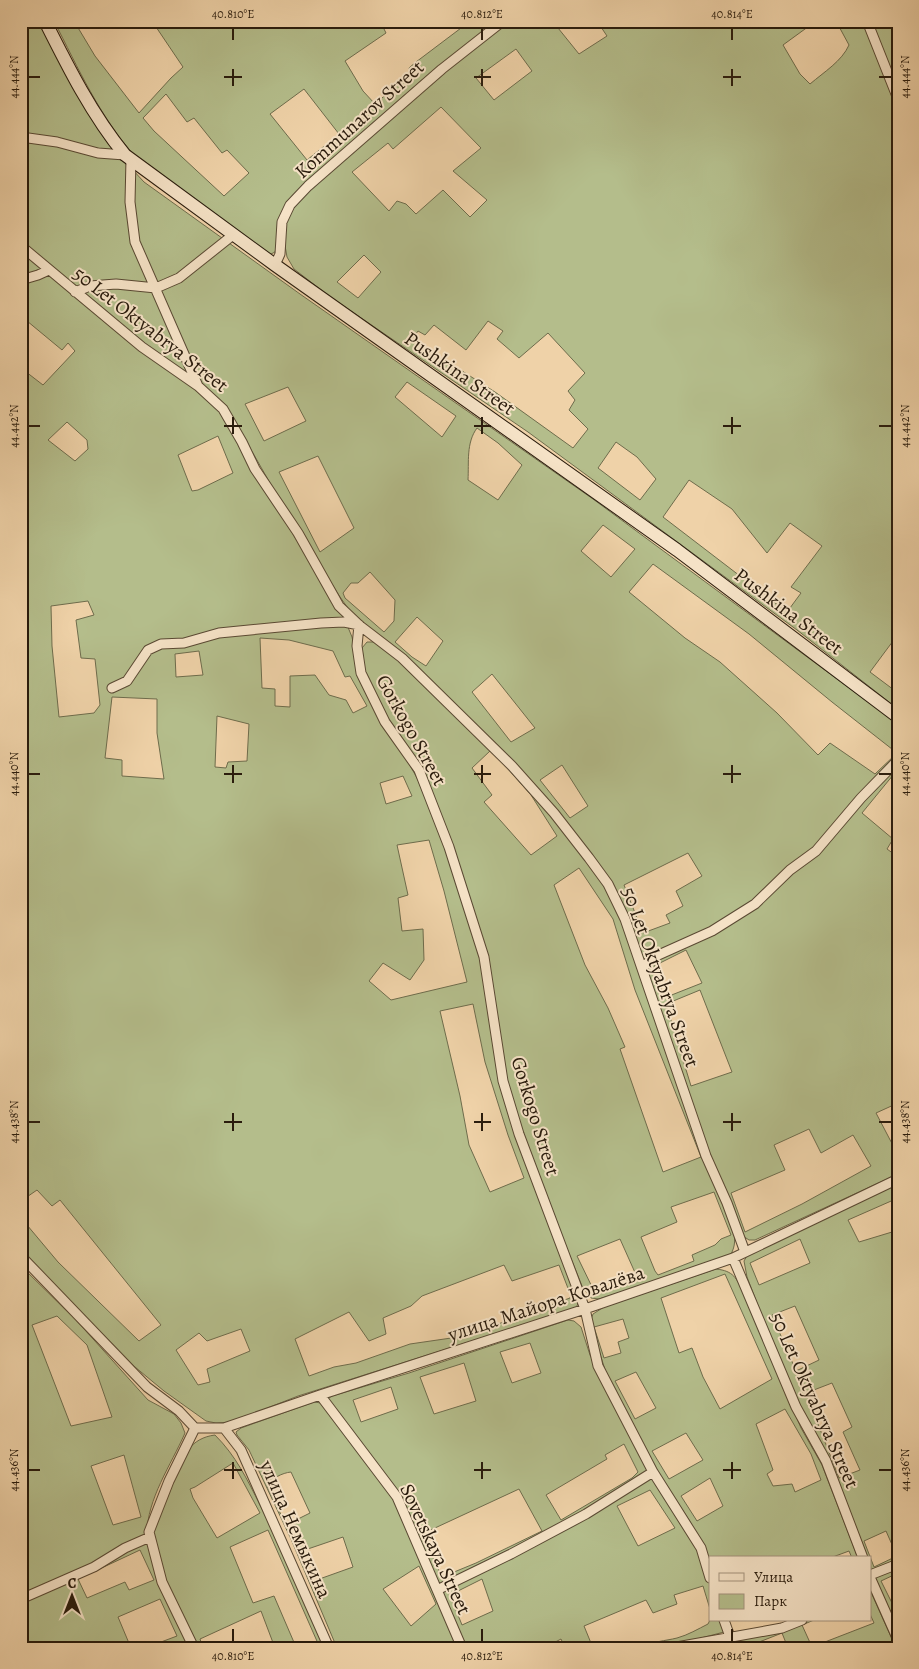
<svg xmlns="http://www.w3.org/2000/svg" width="919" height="1669" viewBox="0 0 919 1669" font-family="Alegreya,serif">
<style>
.green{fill:#b4bd8b;stroke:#6e6c4c;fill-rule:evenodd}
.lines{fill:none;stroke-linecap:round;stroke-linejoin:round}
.street-casing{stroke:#5a4933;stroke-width:11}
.secondary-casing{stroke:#291b0c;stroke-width:14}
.street{stroke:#f5e2c6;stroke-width:9}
.secondary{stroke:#f5e2c6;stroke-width:12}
.ticks{fill:none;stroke:#291b0c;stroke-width:2}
.labels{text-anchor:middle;stroke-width:4;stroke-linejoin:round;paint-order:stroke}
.street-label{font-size:20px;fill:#291b0c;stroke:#f5e2c6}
.neatline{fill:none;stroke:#291b0c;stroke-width:2}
.ticks-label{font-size:12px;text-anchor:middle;fill:#291b0c}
</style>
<rect width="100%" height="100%" fill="#efd2a8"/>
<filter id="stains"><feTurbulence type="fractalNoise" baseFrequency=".004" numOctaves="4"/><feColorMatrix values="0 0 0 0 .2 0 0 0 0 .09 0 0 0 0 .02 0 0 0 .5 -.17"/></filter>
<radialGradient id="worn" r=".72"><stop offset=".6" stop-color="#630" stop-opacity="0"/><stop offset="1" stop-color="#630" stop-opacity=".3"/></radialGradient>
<path class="green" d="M21 21H38L62 66 106 141 144 182 300 294 593 499 898 724V757L813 851 752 905 644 964 625 913 576 834 355 618 340 597 287 513 241 432 207 389 200 394 221 412 257 476 343 615 352 637 360 676 417 778 448 850 481 957 500 1082 579 1301 576 1308 298 1396 232 1422 216 1423 206 1421 164 1391 135 1367 21 1251V1222L25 1226 27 1225 58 1262 139 1341 161 1325 60 1200 52 1206 37 1190 21 1201V1151L28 1146 21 1139V368L43 385 75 351 68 343 62 350 21 316ZM407 382 456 416 442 437 395 397ZM288 387 306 421 264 441 245 404ZM67 422 87 440 88 449 75 461 48 440ZM477 428 498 443 522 465 498 500 468 480C469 462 466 443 477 428ZM218 436 233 473 198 490 192 491 178 455ZM318 456 354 528 320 552 279 472ZM603 525 635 549 611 577 581 551ZM653 564 749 634 832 702 897 753 875 774 830 743 818 755 777 713 720 662 685 638 629 592ZM370 572 395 600 394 621 384 632 345 598 343 593 351 583H358ZM88 601 94 615 76 620 81 658 95 659 100 705 94 713 59 717 52 646 51 606ZM417 617 443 641 426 666 412 657 395 642ZM260 638 289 640 333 651 345 677 350 676 367 706 353 713 346 700 329 695 315 675 290 676V707L275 706V689L262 688ZM199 651 203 675 176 677 175 654ZM492 674 535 728 511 742 472 692ZM112 697 157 699V733L164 779 122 776V760L105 758ZM217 716 249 724 247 761 228 762 226 768 215 767ZM562 765 588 806 570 818 540 780ZM403 776 412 796 386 804 380 783ZM429 840 444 891 467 982 391 1000 369 981 383 963 410 980 424 960 423 929 402 931 398 898 408 895 397 845ZM688 853 702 876 676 891 683 906 666 915 670 923 643 933 624 885ZM473 1004 485 1062 508 1135 524 1178 490 1192 469 1145 460 1096 440 1011ZM504 1265 512 1281 559 1265 571 1296 570 1298 465 1336 410 1344 356 1363 334 1367 309 1376 295 1339 349 1312 369 1341 386 1334 383 1318 411 1306 422 1296ZM241 1329 250 1351 207 1369 210 1382 198 1385 176 1350 199 1333 207 1341Z
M54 21H74L95 56 139 113 171 78 183 67 152 21H380L386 33 345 61 363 91 375 104 411 73 409 68 416 62 469 22 470 24 474 21H497L423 79 326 165 291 200 275 252 269 255 135 156C100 117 78 68 54 21ZM304 89 339 134 307 160 270 114ZM166 94 187 122 194 118 222 153 227 150 249 173 224 196 154 131 143 118Z
M508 21H556L554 23 579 54 607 36 597 21H816L783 45 800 74 810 84C824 72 842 61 849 45L836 21H860L868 32 898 107V643L893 641 870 672 898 693V709L797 630 528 432 329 296 294 269 287 257 284 240 285 223 293 207 311 188 392 115ZM516 49 532 71 494 100 476 78ZM441 107 481 148 453 171 487 200 470 217 443 190 416 214 406 204 397 201 389 211 352 172 388 143 393 149ZM364 255 381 272 358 298 337 282ZM488 321 503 331 497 339 519 358 548 333 585 373 568 391 575 400 569 410 588 429 573 448 495 392 412 339 418 331 425 335 434 325 466 350ZM616 442 637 457 656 479 640 500 598 468ZM689 480 732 509 767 553 790 523 822 546 791 587 801 593 787 612 663 517Z
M868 21H898V92Z
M367 642H375L402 663 495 753 558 822 602 881 622 922 725 1205C730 1222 740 1238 731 1254L671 1276 599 1299 591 1298 582 1286 521 1134 505 1076 486 956 421 771 389 723 365 673 362 648ZM490 751 508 769 531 795 557 836 531 855 484 802 492 795 472 768ZM579 868 613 919 635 990 701 1157 663 1172 620 1049 625 1047 608 1008 585 965 554 885ZM714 1192 731 1235 721 1239 715 1245 692 1255 694 1261 658 1275 655 1271 641 1237 677 1222 671 1207ZM620 1239 637 1277 595 1293 577 1256Z
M898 764V769L862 813 893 839 887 849 898 857V1103L876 1113 898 1155V1174L755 1240H749L743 1236 708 1151 646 969 656 959 757 905ZM686 950 702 983 664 998 654 966ZM700 990 732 1072 691 1086 666 1004ZM809 1129 821 1153 853 1135 871 1166 802 1204 745 1232 731 1193 785 1170 774 1145Z
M898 1183V1198L848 1220 859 1242 892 1232 898 1243V1561L871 1572 870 1558H866L767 1329 747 1277 744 1261 748 1254ZM800 1239 810 1263 759 1285 750 1263ZM795 1306 819 1360 796 1371 772 1315ZM832 1383 852 1427 843 1432 860 1470 839 1478 806 1393ZM886 1531 897 1556 874 1567 864 1541Z
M21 1266 76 1320 148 1400 174 1414 181 1423 185 1433C171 1465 147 1499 147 1534L93 1566 21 1598V1591L25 1588 21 1580V1298L29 1290 21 1283ZM57 1316 87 1345 112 1417 71 1426 32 1325ZM124 1455 141 1517 113 1525 91 1466Z
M716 1269C734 1271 736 1278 744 1293L801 1428 822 1465 858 1558H852L849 1551 830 1558H710V1565L708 1556 689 1520 646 1454 607 1376 590 1322 593 1314 604 1307ZM725 1274 772 1379 720 1409 703 1377 692 1348 679 1353 661 1298ZM623 1319 629 1338 618 1342 621 1353 604 1358 594 1327ZM636 1372 656 1408 635 1419 615 1381ZM785 1409 811 1454 821 1480 795 1492 792 1484 773 1486 767 1474 773 1470 756 1424ZM686 1433 703 1460 669 1479 652 1451ZM710 1478 723 1506 697 1521 681 1496Z
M568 1320 574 1321 581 1327 590 1355 599 1373 649 1470 585 1512 439 1587 398 1497 377 1463 326 1400 332 1396 409 1373ZM530 1343 541 1373 512 1383 500 1352ZM464 1363 476 1401 434 1414 420 1377ZM391 1387 398 1409 361 1422 353 1400ZM624 1444 638 1472 632 1478 561 1520 546 1495 607 1459 605 1455ZM519 1489 542 1531 476 1563 442 1577 422 1534Z
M314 1402 321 1403 362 1453 395 1502 459 1648H337L291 1539 249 1450 237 1435 236 1432 241 1428ZM291 1472 310 1513 286 1525 267 1486C272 1478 282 1473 291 1472ZM343 1537 353 1567 311 1582 299 1552ZM419 1566 436 1604 411 1626 383 1589Z
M215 1435C236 1456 247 1479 260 1505 284 1551 304 1600 324 1648H320L268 1530 230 1547 253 1603 274 1596 296 1647 275 1648 261 1611 200 1639 203 1648H197C185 1621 147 1552 154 1526 159 1509 168 1492 175 1476 183 1455 191 1438 215 1435ZM233 1463 260 1513 217 1538 193 1498 190 1489 195 1487Z
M652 1475 697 1547 710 1585V1609L703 1586 674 1595 677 1604 653 1613 646 1600 584 1626 593 1648H565L561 1639 544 1648H465L441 1591ZM650 1490 675 1528 638 1546 617 1506ZM482 1579 493 1611 462 1625 450 1595Z
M149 1540 190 1648H145L177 1636 160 1599 118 1617 131 1648H21V1601ZM140 1550 154 1580 129 1590 125 1582 87 1598 78 1579Z
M898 1566V1573L881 1581 893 1605 898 1603V1630L873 1576Z
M870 1590 896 1648H788L782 1633 744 1648H736L734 1641 784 1630 808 1620H814L802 1625 812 1647 874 1623 870 1614Z
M710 1620H721L724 1632 663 1648H642C653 1641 665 1641 677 1638 688 1635 698 1629 708 1624Z"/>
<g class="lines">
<g class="street-casing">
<path id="street" d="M865 21 869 26 898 99
M21 137 57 142 98 153 125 155
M131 159 130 202 135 242 198 386
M21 246 142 347 198 386 223 409 242 442 255 469 298 533 339 606 359 625 402 658 512 766 554 813 589 858 608 884 625 919 706 1156 727 1203 745 1252
M275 265 280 254 282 222 290 205 308 186 442 69 503 21
M21 280 38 275 49 270
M75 292 90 286 116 284 156 288 179 278 233 235
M112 688 127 681 148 650 161 644 184 643 219 633 321 623 344 622 359 625 357 646 361 673 385 722 419 770 449 847 484 957 503 1081 519 1134 585 1309 598 1366 653 1472 701 1548 710 1578
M642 968 654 957 712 931 755 904 790 870 816 851 861 798 898 760
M21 1256 147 1387 179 1411 195 1428 169 1481 149 1532 162 1582 194 1648
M733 1258 796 1407 826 1461 863 1558
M320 1395 397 1497 462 1648
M195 1428H224L320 1395 585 1309 733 1258 898 1179
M224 1428 241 1450 329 1648
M870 1575 898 1564
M870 1577 898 1640
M437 1590 511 1554 586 1514 653 1472
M21 1599 94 1567 125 1548 150 1537
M724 1620 734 1648
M671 1648 782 1628 802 1620"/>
</g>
<g class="secondary-casing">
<path id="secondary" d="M45 21C68 67 92 115 125 155L275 265 677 550 898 717"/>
</g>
<use href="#street" class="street"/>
<use href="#secondary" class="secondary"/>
</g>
<path class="ticks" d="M233 28V40M482 28V40M732 28V40M233 69V86M482 69V86M732 69V86M28 77H40M224 77H242M474 77H491M723 77H741M879 77H892M233 417V434M482 417V434M732 417V434M28 426H40M224 426H242M474 426H491M723 426H741M879 426H892M233 765V783M482 765V783M732 765V783M28 774H40M224 774H242M474 774H491M723 774H741M879 774H892M233 1113V1131M482 1113V1131M732 1113V1131M28 1122H40M224 1122H242M474 1122H491M723 1122H741M879 1122H892M233 1462V1479M482 1462V1479M732 1462V1479M28 1470H40M224 1470H242M474 1470H491M723 1470H741M879 1470H892M233 1629V1642M482 1629V1642M732 1629V1642"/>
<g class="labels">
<g class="street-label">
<text transform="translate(359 119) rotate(-42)" y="7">Kommunarov Street</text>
<text transform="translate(151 329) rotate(38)" y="7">50 Let Oktyabrya Street</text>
<text transform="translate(460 373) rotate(35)" y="7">Pushkina Street</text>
<text transform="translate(789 611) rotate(37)" y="7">Pushkina Street</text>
<text transform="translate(412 730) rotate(61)" y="7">Gorkogo Street</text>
<text transform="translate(661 977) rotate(70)" y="7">50 Let Oktyabrya Street</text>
<text transform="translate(536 1116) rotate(73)" y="7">Gorkogo Street</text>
<text transform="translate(546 1303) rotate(-18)" y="7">улица Майора Ковалёва</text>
<text transform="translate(815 1400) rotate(66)" y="7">50 Let Oktyabrya Street</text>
<text transform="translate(296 1529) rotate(66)" y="7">улица Немыкина</text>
<text transform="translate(436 1549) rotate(65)" y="7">Sovetskaya Street</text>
</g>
</g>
<rect width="919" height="1669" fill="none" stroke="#efd2a8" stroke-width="55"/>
<rect x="709" y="1556" width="162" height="65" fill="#f5e2c6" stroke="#a3927c"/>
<rect x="719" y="1573" width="25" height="8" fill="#f5e2c6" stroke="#a3927c"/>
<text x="754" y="1582" font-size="15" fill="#291b0c">Улица</text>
<rect x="719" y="1594" width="25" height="15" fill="#b4bd8b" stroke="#a3927c"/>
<text x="754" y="1606" font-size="15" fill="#291b0c">Парк</text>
<g transform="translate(72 1596)" stroke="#f5e2c6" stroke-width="4" paint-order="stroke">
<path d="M0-4L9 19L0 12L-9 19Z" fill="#291b0c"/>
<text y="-8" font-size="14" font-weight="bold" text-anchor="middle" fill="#291b0c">С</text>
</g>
<rect x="28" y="28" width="864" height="1614" class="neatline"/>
<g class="ticks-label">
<text x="233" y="18">40.810°E</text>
<text x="482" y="18">40.812°E</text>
<text x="732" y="18">40.814°E</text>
<text transform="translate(14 77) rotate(-90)" y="4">44.444°N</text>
<text transform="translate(905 77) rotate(-90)" y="4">44.444°N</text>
<text transform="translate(14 426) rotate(-90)" y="4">44.442°N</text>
<text transform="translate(905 426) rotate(-90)" y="4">44.442°N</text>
<text transform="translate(14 774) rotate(-90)" y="4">44.440°N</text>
<text transform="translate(905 774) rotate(-90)" y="4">44.440°N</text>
<text transform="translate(14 1122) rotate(-90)" y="4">44.438°N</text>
<text transform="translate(905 1122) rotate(-90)" y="4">44.438°N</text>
<text transform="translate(14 1470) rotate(-90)" y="4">44.436°N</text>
<text transform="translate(905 1470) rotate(-90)" y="4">44.436°N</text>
<text x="233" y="1660">40.810°E</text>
<text x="482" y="1660">40.812°E</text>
<text x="732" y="1660">40.814°E</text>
</g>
<rect width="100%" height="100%" filter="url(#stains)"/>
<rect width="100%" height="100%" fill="url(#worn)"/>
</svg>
